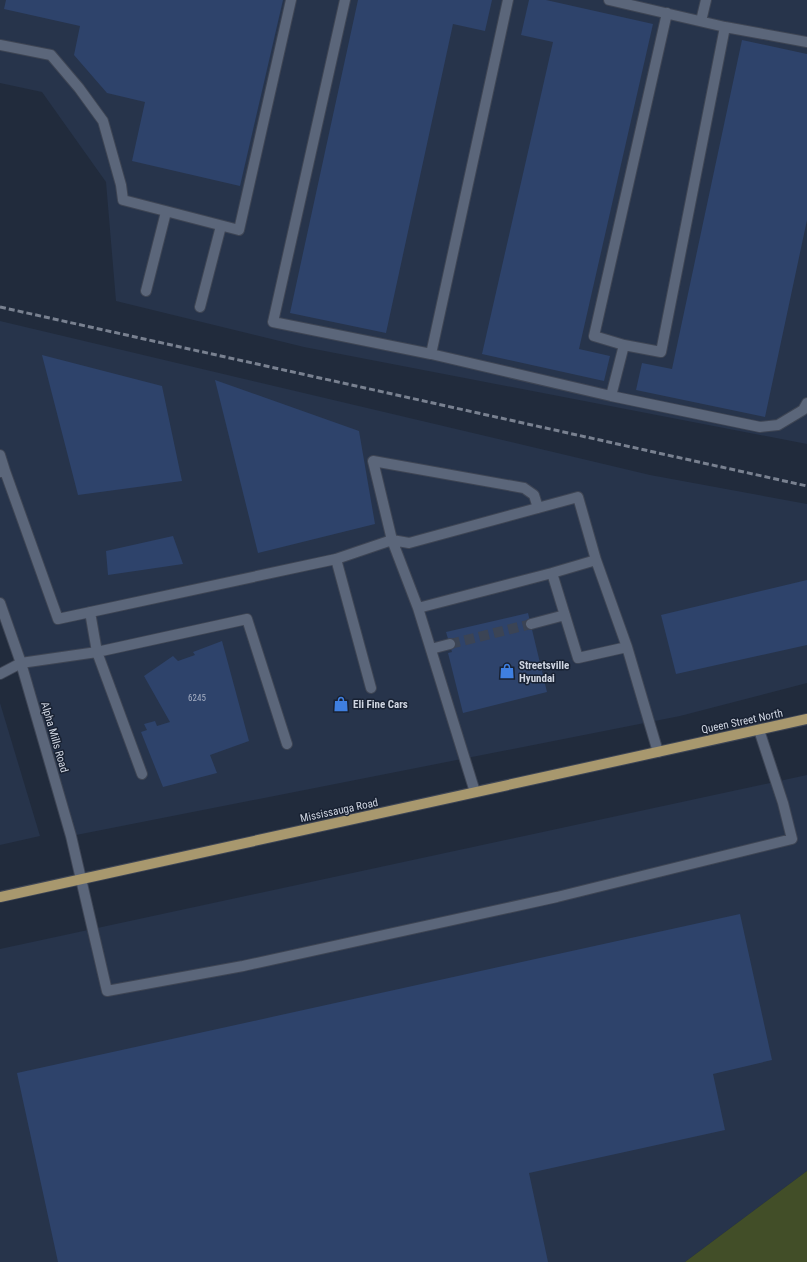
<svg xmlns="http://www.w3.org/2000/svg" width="807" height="1262" viewBox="0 0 807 1262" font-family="'Roboto Condensed',sans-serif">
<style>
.built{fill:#27344b}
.green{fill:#424e28}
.building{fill:#2e436b}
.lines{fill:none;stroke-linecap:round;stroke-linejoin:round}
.minor-tunnel{stroke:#3b4455;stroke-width:10;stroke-dasharray:10 5;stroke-linecap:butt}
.minor-casing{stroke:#3e4554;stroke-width:12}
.major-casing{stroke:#3e4554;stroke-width:12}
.minor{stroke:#5b667a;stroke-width:10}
.major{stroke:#a8986e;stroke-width:10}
.rail{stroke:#798190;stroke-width:3;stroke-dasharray:6 3;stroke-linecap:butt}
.labels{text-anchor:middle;stroke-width:3;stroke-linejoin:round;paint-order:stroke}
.number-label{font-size:9px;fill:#a7b0c4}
.poi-label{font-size:11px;font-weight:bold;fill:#cfd5e1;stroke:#182132;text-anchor:start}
.street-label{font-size:11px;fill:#cfd5e1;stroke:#182132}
</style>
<rect width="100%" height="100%" fill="#212b3c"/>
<path class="built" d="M0 0H807V444L304 347 116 301 106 182 42 92 0 83Z
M0 321 650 475 807 504V683L680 716 71 836 0 605Z
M0 703 40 836 0 845Z
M807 775V1171L685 1262H0V949Z"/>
<path class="green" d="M807 1171V1262H685Z"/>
<path class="building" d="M6 0H283L240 186 132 161 145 102 107 93 74 55 80 26 4 9Z
M358 0H492L485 31 453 24 386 333 290 313Z
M529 0H546L653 24 579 349 610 356 604 381 482 354 553 42 521 35Z
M742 40 807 54V220L765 417 636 390 642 363 672 369Z
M42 355 162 386 182 481 78 495Z
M215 380 359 431 375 524 258 553Z
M173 536 183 564 108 575 106 551Z
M807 580V645L676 674 661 615Z
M528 613 547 692 463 713 448 653 452 652 446 632Z
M222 641 249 741 210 755 217 773 163 787 141 732 147 730 144 724 155 721 157 726 170 722 144 676 173 656 178 661 195 655 193 652Z
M740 914 772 1060 713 1074 725 1130 529 1173 548 1262H58L17 1073Z"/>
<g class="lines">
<path class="minor-tunnel" d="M450 644 531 624"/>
<g class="minor-casing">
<path id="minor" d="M345 0 273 322 431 354
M508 0 431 354 611 396
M609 0 725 27 807 42
M667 13 594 336 624 345 611 396 760 427 778 425 803 410 807 403
M701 21 706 0
M0 45 51 55 79 88 103 121 121 185 123 200 239 230 291 0
M146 291 166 212
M200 307 221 226
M624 345 661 352 725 27
M0 455 5 471 0 472
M5 471 58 619 336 559 392 540 409 543 578 497 596 560 627 647 658 752
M336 559 371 688
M596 560 552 573 578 658 627 647
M0 603 21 663 71 836 107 991 243 966 557 897 792 839 783 803 759 730
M418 608 552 573
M90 612 97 652 142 774
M531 624 565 615
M431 649 450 644
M0 674 21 663 97 652 247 619 287 744
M475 792 418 608 392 540 373 461 524 488 534 495 538 508"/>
</g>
<g class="major-casing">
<path id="major" d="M0 897 807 719"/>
</g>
<use href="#minor" class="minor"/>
<use href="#major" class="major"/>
<path class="rail" d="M0 307 807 486"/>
</g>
<defs>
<g id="shop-bare" transform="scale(1.2)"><path d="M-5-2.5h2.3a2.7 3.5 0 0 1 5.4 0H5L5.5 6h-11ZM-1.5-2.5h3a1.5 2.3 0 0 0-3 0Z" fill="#3f7fe0" stroke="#182132" stroke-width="2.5" paint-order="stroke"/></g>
</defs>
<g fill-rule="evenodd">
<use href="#shop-bare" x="507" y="671"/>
<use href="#shop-bare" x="341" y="704"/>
</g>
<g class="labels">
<g class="number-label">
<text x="197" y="701">6245</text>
</g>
<g class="poi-label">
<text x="519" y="669">Streetsville<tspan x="519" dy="13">Hyundai</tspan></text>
<text x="353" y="708">Eli Fine Cars</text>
</g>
<g class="street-label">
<text transform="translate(742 721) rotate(-12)" y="4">Queen Street North</text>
<text transform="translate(55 737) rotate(74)" y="4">Alpha Mills Road</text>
<text transform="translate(339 810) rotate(-12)" y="4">Mississauga Road</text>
</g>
</g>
</svg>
